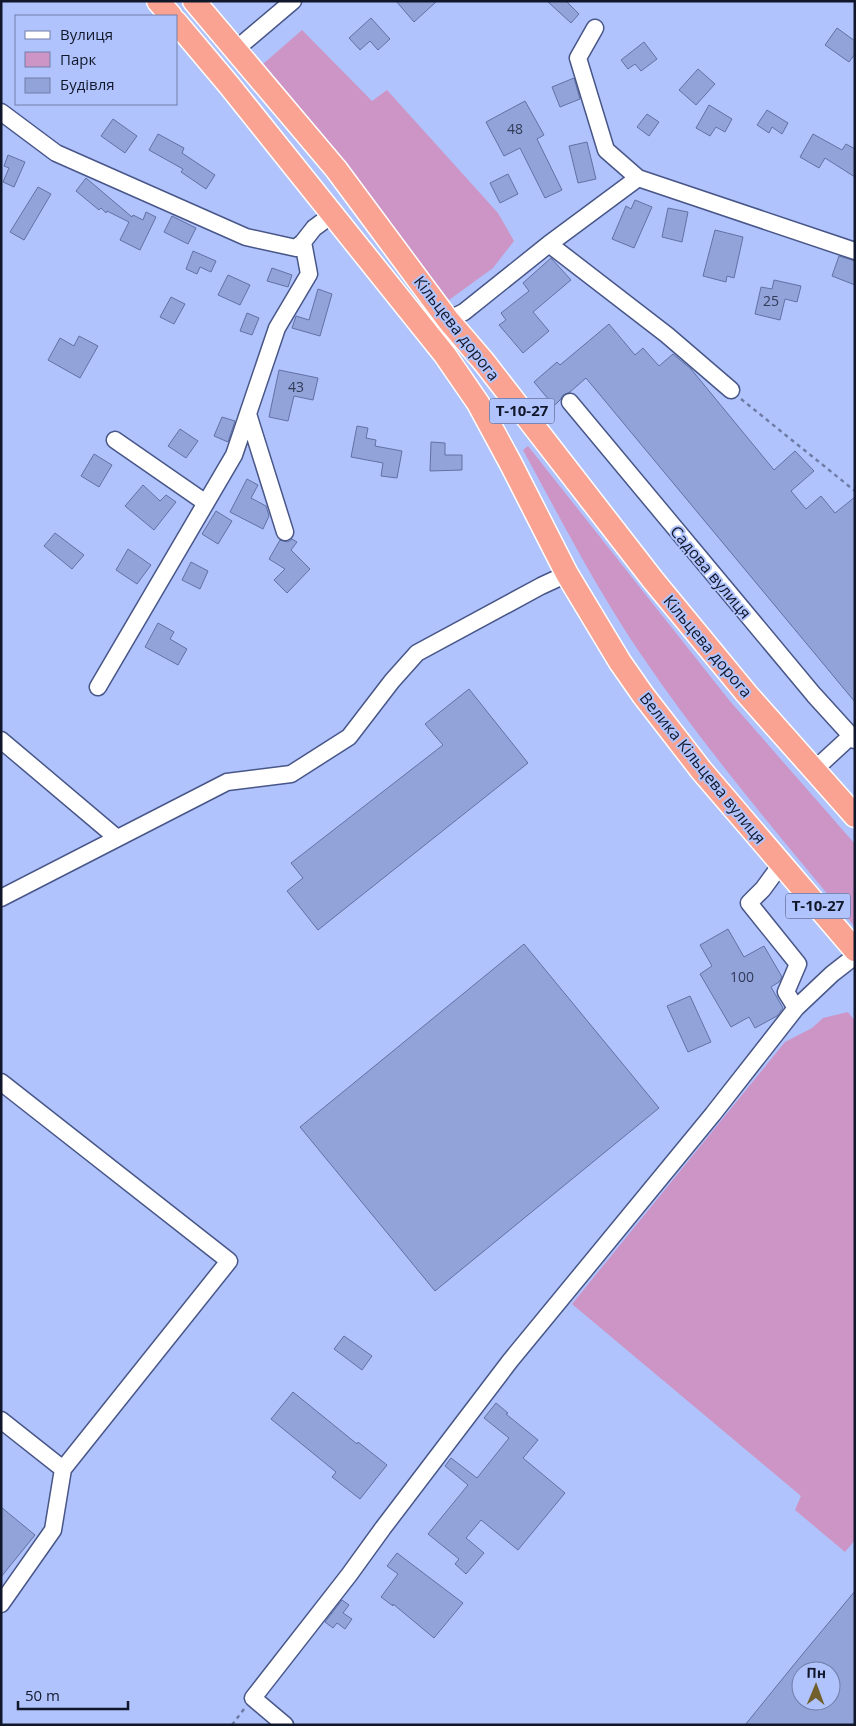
<svg xmlns="http://www.w3.org/2000/svg" width="856" height="1726" viewBox="0 0 856 1726" font-family="'Open Sans',sans-serif">
<style>
.green{fill:#cd95c6}
.building{fill:#92a3da;stroke:#6171a4;fill-rule:evenodd}
.lines{fill:none;stroke-linecap:round;stroke-linejoin:round}
.minor-casing{stroke:#485688;stroke-width:19}
.highway-casing{stroke:#fff;stroke-width:25}
.path{stroke:#6e7ca6;stroke-width:2.5;stroke-dasharray:4 4;stroke-linecap:butt}
.minor{stroke:#fff;stroke-width:16}
.highway{stroke:#fba393;stroke-width:22}
.labels{text-anchor:middle;stroke-width:4;stroke-linejoin:round;paint-order:stroke}
.number-label{font-size:14px;fill:#313a57}
.shield{fill:#b0c3fc;stroke:#414b6a;stroke-width:1}
.shield-label{font-size:15px;font-weight:bold;fill:#11172b}
.street-label{font-size:16px;fill:#11172b;stroke:#b0c3fc}
</style>
<rect width="100%" height="100%" fill="#b0c3fc"/>
<path class="green" d="M302 30 372 101 387 90 498 213 514 241 493 268 449 300 346 165 263 64Z
M528 446 729 700 855 844V927C781 838 705 749 640 653 596 588 560 518 523 450Z
M848 1012 855 1021V1540L845 1552 795 1510 801 1496 572 1304 785 1042 812 1028 823 1018Z"/>
<path class="building" d="M396 1H437L414 22Z
M547 1H566L579 14 571 23Z
M371 18 390 39 378 50 370 41 360 50 349 38Z
M837 28 855 41V54L849 62 825 45Z
M644 42 657 59 641 71 635 64 628 69 621 60Z
M698 69 715 84 696 105 679 90Z
M574 78 580 99 560 107 552 87Z
M525 101 544 135 537 139 562 190 545 198 520 148 504 156 486 122Z
M709 105 732 119 725 132 716 127 710 136 696 128Z
M767 110 788 123 782 134 772 127 769 133 757 125Z
M647 114 659 122 649 136 637 127Z
M113 119 137 136 125 153 101 136Z
M158 134 184 148 182 153 215 175 206 189 181 172 183 169 149 150Z
M813 134 842 150 846 144 855 149V177L825 158 819 168 800 157Z
M587 142 596 179 578 183 569 146Z
M8 155 25 162 14 187 3 182 9 168 4 166Z
M508 174 518 194 500 203 490 183Z
M86 178 132 217 133 215 143 220 146 212 156 217 140 250 120 240 129 222 107 211 106 213 101 208 99 210 76 191Z
M38 187 51 194 24 240 10 232Z
M635 200 652 207 634 248 612 239 626 206 631 209Z
M668 208 688 212 682 242 662 237Z
M172 216 196 228 188 244 164 232Z
M715 230 743 237 734 278 727 276 726 282 703 276Z
M193 251 216 261 211 272 200 267 197 274 186 269Z
M839 256 855 261V285L832 276Z
M551 258 571 280 533 312 549 331 523 353 499 325 506 320 501 313 529 291 523 283Z
M272 268 292 275 288 287 267 281Z
M228 275 250 285 240 305 218 295Z
M774 280 801 286 797 302 785 299 780 320 755 314 761 287 772 289Z
M318 289 332 294 320 336 292 328 296 316 309 320Z
M171 297 185 304 174 324 160 317Z
M247 313 259 318 252 335 240 331Z
M609 324 635 355 643 348 659 366 673 354 691 369 774 470 795 451 814 471 791 491 806 509 821 496 835 513 855 497V702L586 378 570 392 563 395 560 400 554 406 534 382 557 362 560 365Z
M79 336 98 346 80 378 48 360 60 338 74 346Z
M279 370 318 378 313 400 294 396 288 421 269 417Z
M222 417 235 421 228 442 214 436Z
M357 426 368 428 366 438 376 440 375 446 402 451 397 478 381 476 383 463 351 457Z
M180 429 198 441 186 458 168 446Z
M431 442 445 443V455H462V470L430 471Z
M94 454 112 465 99 487 81 476Z
M247 479 258 485 251 498 266 506 269 516 263 529 230 512Z
M143 485 160 501 166 495 176 502 154 530 125 506Z
M216 511 232 521 218 544 202 534Z
M55 533 84 555 72 569 44 546Z
M292 539 297 542 291 550 310 569 287 593 274 580 285 569 269 559 280 540 288 542Z
M128 549 151 565 137 584 116 570Z
M191 562 208 571 200 589 182 580Z
M158 623 174 632 170 639 187 649 178 665 145 647Z
M469 689 528 763 318 930 287 891 303 878 291 863 443 745 425 724Z
M728 929 744 957 764 946 782 977 779 982 771 987 783 1008 777 1016 755 1028 749 1017 731 1027 700 974 712 966 700 945Z
M524 944 659 1108 435 1291 300 1127Z
M690 996 711 1042 688 1052 667 1006Z
M344 1336 372 1356 362 1370 334 1349Z
M293 1392 357 1444 358 1442 387 1465 360 1499 332 1477 336 1472 271 1419Z
M496 1403 508 1413 506 1414 538 1440 523 1458 565 1493 518 1550 481 1520 466 1538 484 1553 466 1574 455 1564 459 1559 428 1534 468 1485 445 1466 451 1458 477 1478 509 1438 484 1418Z
M1 1507 35 1535 1 1577Z
M397 1553 463 1603 434 1638 393 1604V1606L381 1597 398 1574 387 1566Z
M855 1591V1725H745L801 1656ZM801 1671H831V1701H801Z
M342 1600 349 1605 343 1613 352 1619 345 1629 337 1623 333 1628 325 1622Z"/>
<g class="lines">
<g class="minor-casing">
<path id="minor" d="M595 28 578 58 606 150 638 178
M235 50 293 1
M1 112 56 153 246 237 296 248 303 242 314 228 333 214
M549 244 667 335 731 390
M448 320 464 312 549 244 638 178 855 251
M570 402 814 695 855 740
M248 414 285 532
M115 440 206 503
M98 687 234 455 277 328 309 274 303 242
M1 740 117 838
M814 770 851 736
M782 863 763 889 749 903 798 964 786 992 796 1008
M1 898 227 782 291 774 349 737 392 681 417 653 541 586 567 574
M1 1082 229 1261 63 1469 53 1530 1 1604
M1 1420 63 1469
M285 1725 253 1698 349 1575 383 1528 510 1361 713 1114 796 1008 832 974 855 956"/>
</g>
<g class="highway-casing">
<path id="highway" d="M158 1 171 16
M194 1 336 169 448 320 484 362 653 580 746 693 855 816
M176 22 229 85 445 355 478 403 511 464 567 574 620 662 643 695 701 770 855 950"/>
</g>
<path class="path" d="M741 399 855 491
M232 1725 244 1709"/>
<use href="#minor" class="minor"/>
<use href="#highway" class="highway"/>
</g>
<g class="labels">
<g class="number-label">
<text x="515" y="134">48</text>
<text x="771" y="306">25</text>
<text x="296" y="392">43</text>
<text x="742" y="982">100</text>
</g>
<g class="shield">
<rect x="489.5" y="398.5" width="65" height="25" rx="4"/>
<rect x="785.5" y="893.5" width="65" height="25" rx="4"/>
</g>
<g class="shield-label">
<text x="522" y="416">Т-10-27</text>
<text x="818" y="911">Т-10-27</text>
</g>
<g class="street-label">
<text transform="translate(457 328) rotate(52)" y="6">Кільцева дорога</text>
<text transform="translate(711 572) rotate(50)" y="6">Садова вулиця</text>
<text transform="translate(708 646) rotate(50)" y="6">Кільцева дорога</text>
<text transform="translate(703 768) rotate(51)" y="6">Велика Кільцева вулиця</text>
</g>
</g>
<rect width="856" height="1726" fill="none" stroke="#11172b" stroke-width="5"/>
<rect x="15" y="15" width="162" height="90" fill="#b0c3fc" stroke="#707ea8"/>
<rect x="25" y="31" width="25" height="8" fill="#ffffff" stroke="#707ea8"/>
<text x="60" y="40" font-size="15" fill="#11172b">Вулиця</text>
<rect x="25" y="52" width="25" height="15" fill="#cd95c6" stroke="#707ea8"/>
<text x="60" y="65" font-size="15" fill="#11172b">Парк</text>
<rect x="25" y="78" width="25" height="15" fill="#92a3da" stroke="#707ea8"/>
<text x="60" y="90" font-size="15" fill="#11172b">Будівля</text>
<g transform="translate(816 1686) rotate(1)"><circle r="24" fill="#b0c3fc" stroke="#707ea8"/>
<path d="M0-4L9 19L0 12L-9 19Z" fill="#71602e"/>
<text y="-8" font-size="14" font-weight="bold" text-anchor="middle" fill="#11172b">Пн</text>
</g>
<path d="M18 1701v8h110v-8" fill="none" stroke="#11172b" stroke-width="2.5"/>
<text x="25" y="1701" font-size="15" fill="#11172b" stroke="#b0c3fc" stroke-width="4" paint-order="stroke">50 m</text>
</svg>
